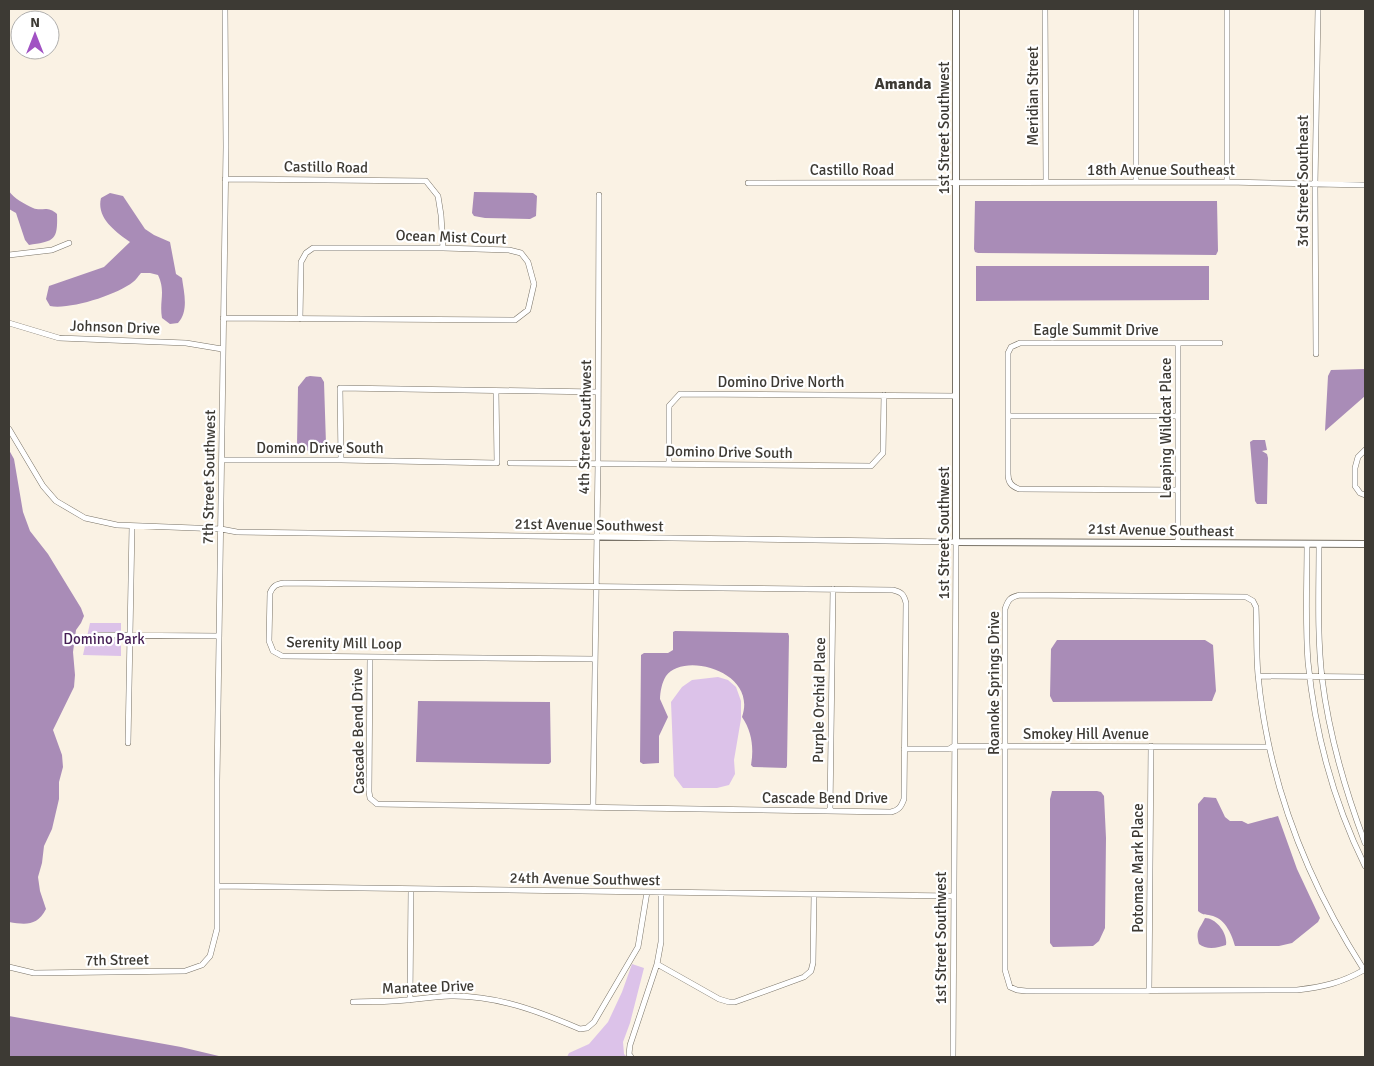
<svg xmlns="http://www.w3.org/2000/svg" width="1374" height="1066" viewBox="0 0 1374 1066" font-family="Signika,sans-serif">
<style>
.green{fill:#dcc2e9}
.water{fill:#a98cb7}
.lines{fill:none;stroke-linecap:round;stroke-linejoin:round}
.minor-casing{stroke:#797367;stroke-width:6}
.tertiary-casing{stroke:#797367;stroke-width:8}
.minor{stroke:#fff;stroke-width:5}
.tertiary{stroke:#fff;stroke-width:6}
.labels{text-anchor:middle;stroke-width:4.5;stroke-linejoin:round;paint-order:stroke}
.street-label{font-size:15px;fill:#3d3a34;stroke:#fff}
.park-label{font-size:15px;fill:#451f55;stroke:#fff}
.neighbourhood-label{font-size:16px;font-weight:bold;fill:#3d3a34;stroke:#fff}
</style>
<rect width="100%" height="100%" fill="#faf2e4"/>
<path class="green" d="M90 623H121V656L83 655Z
M718 677 728 680 736 687 741 701V719L734 760 735 774 729 785 717 788H683L674 776 671 702 682 687 692 680Z
M632 964 644 968 630 1023 623 1042 624 1054 627 1057H567L569 1053 589 1044 608 1022 622 992Z"/>
<path class="water" d="M9 191C13 198 25 204 33 208 42 212 47 205 57 214 58 241 54 241 29 245L25 240 16 213 9 209Z
M474 192 533 193 537 196 536 216 530 219 485 218 474 216 472 213Z
M110 193 123 196 145 229 154 235 170 242 176 274 182 278C184 293 189 311 178 323L170 324 162 318C159 301 166 292 158 275L150 273H141C138 276 136 280 133 282 117 295 69 310 50 306L46 299 49 286 104 267 130 242C116 232 96 218 101 198Z
M975 201H1217L1218 251 1216 255 978 253 975 252 974 249Z
M976 266H1209V300L976 301Z
M1365 369V396L1325 431 1328 376 1331 370Z
M310 376 321 377 324 382 326 444C319 451 308 452 299 449L297 445 298 387 306 377Z
M1253 440H1265L1267 450 1262 451 1267 454 1268 458 1267 504H1257L1255 501 1250 442Z
M9 450 14 459 23 512 30 531 48 554 81 608 84 616 81 623 76 630 73 652 75 675 74 687 53 730 62 755 63 767 59 782V799L52 829 44 846 42 863 38 877 40 891 46 909C37 926 26 925 9 922Z
M675 631 788 633 789 636 787 766 786 768 753 767 751 765C754 749 752 731 742 717 758 671 683 651 666 676 662 682 660 692 660 699L668 717 659 736V763L643 764 640 762 641 655 644 653H668L673 650V632Z
M1057 640H1205L1213 645 1216 691 1212 701 1053 702 1050 696 1051 649Z
M418 701 550 702 551 762 549 764 416 762Z
M1052 791H1097L1101 792 1104 796 1106 838 1105 928 1099 941 1093 946 1053 947 1050 943V799Z
M1204 797 1216 798 1225 817 1230 821H1242L1248 824 1278 816 1297 869 1320 918 1318 922 1292 943 1279 946H1235C1232 935 1226 920 1213 916 1207 914 1203 916 1198 911V804Z
M1205 918C1216 918 1228 933 1226 945 1218 948 1206 950 1199 944 1195 930 1200 929 1205 918Z
M9 1016 181 1047 223 1057H9Z"/>
<g class="lines">
<g class="minor-casing">
<path id="minor" d="M1045 9 1046 182
M1136 9V182
M225 179 426 181 438 196 441 215 443 248
M1227 182V9
M748 183 1227 182 1365 185
M9 255 52 250 69 243
M223 318 515 320 528 310 534 284 528 262 521 253 509 250 443 248H313L306 253 301 262 300 319
M9 323 59 338 186 343 222 349
M1178 343V543
M1316 354 1315 185 1318 9
M1008 416H1178
M9 429 43 486 56 501 85 518 117 525 221 529 237 532 956 542 953 1057
M1365 450 1358 457 1355 468V486L1360 493 1365 495
M222 460H341L497 463 496 391
M341 460 340 388 598 392
M510 463 871 466 883 453 884 395
M669 464V406L680 394 956 396
M1178 490 1019 489C1011 486 1008 482 1008 474V353L1011 347 1020 343H1220
M1307 544C1307 584 1305 623 1308 662 1315 733 1334 803 1365 866
M1319 544C1319 589 1317 634 1322 678 1329 735 1345 790 1365 843
M98 635 219 636
M370 657 369 792 370 798 377 804 891 812C899 810 901 807 904 799L906 603C904 594 901 592 893 590L284 583C276 584 273 586 270 593L269 641 273 651 282 656 595 659
M1258 676 1365 677
M128 743 132 526
M904 749H949L954 746 1269 747
M593 808 598 463 599 195
M830 811 833 589
M217 886 953 896
M657 964 719 999 729 1002H735L804 977 811 971 813 963 814 895
M9 967 34 973 185 971 202 965 210 956 217 929V781L226 147 225 9
M1364 970C1307 881 1268 781 1258 675 1256 652 1257 629 1256 607L1253 601 1246 597 1020 595C1010 597 1008 600 1005 609V970L1010 987 1017 990 1026 991 1297 990C1323 987 1341 983 1364 970H1365
M1149 991 1151 746
M410 1000 411 889
M353 1002C366 1001 379 1002 392 1001 411 1000 431 997 450 996 496 995 538 1011 580 1029L587 1028 594 1022 638 947 647 892
M631 1057 629 1054 630 1045 657 964 661 942V892"/>
</g>
<g class="tertiary-casing">
<path id="tertiary" d="M956 9V542L1365 544"/>
</g>
<use href="#minor" class="minor"/>
<use href="#tertiary" class="tertiary"/>
</g>
<g class="labels">
<g class="street-label">
<text transform="translate(1033 96) rotate(-90)" y="5">Meridian Street</text>
<text transform="translate(944 128) rotate(-90)" y="5">1st Street Southwest</text>
<text transform="translate(326 167) rotate(1)" y="5">Castillo Road</text>
<text x="852" y="175">Castillo Road</text>
<text x="1161" y="175">18th Avenue Southeast</text>
<text transform="translate(1303 181) rotate(-90)" y="5">3rd Street Southeast</text>
<text transform="translate(451 237) rotate(2)" y="5">Ocean Mist Court</text>
<text transform="translate(115 327) rotate(2)" y="5">Johnson Drive</text>
<text x="1096" y="335">Eagle Summit Drive</text>
<text x="781" y="387">Domino Drive North</text>
<text transform="translate(585 427) rotate(-89)" y="5">4th Street Southwest</text>
<text transform="translate(1166 428) rotate(-90)" y="5">Leaping Wildcat Place</text>
<text x="320" y="453">Domino Drive South</text>
<text transform="translate(729 452) rotate(1)" y="5">Domino Drive South</text>
<text transform="translate(209 477) rotate(-89)" y="5">7th Street Southwest</text>
<text transform="translate(589 525) rotate(1)" y="5">21st Avenue Southwest</text>
<text transform="translate(1161 530) rotate(1)" y="5">21st Avenue Southeast</text>
<text transform="translate(944 533) rotate(-90)" y="5">1st Street Southwest</text>
<text transform="translate(344 643) rotate(1)" y="5">Serenity Mill Loop</text>
<text transform="translate(994 683) rotate(-90)" y="5">Roanoke Springs Drive</text>
<text transform="translate(819 700) rotate(-89)" y="5">Purple Orchid Place</text>
<text transform="translate(358 731) rotate(-91)" y="5">Cascade Bend Drive</text>
<text x="1086" y="739">Smokey Hill Avenue</text>
<text x="825" y="803">Cascade Bend Drive</text>
<text transform="translate(1138 868) rotate(-90)" y="5">Potomac Mark Place</text>
<text transform="translate(585 879) rotate(1)" y="5">24th Avenue Southwest</text>
<text transform="translate(941 938) rotate(-90)" y="5">1st Street Southwest</text>
<text transform="translate(117 960) rotate(-1)" y="5">7th Street</text>
<text transform="translate(428 987) rotate(-2)" y="5">Manatee Drive</text>
</g>
<g class="park-label">
<text x="104" y="644">Domino Park</text>
</g>
<g class="neighbourhood-label">
<text x="903" y="89">Amanda</text>
</g>
</g>
<rect width="1374" height="1066" fill="none" stroke="#3d3a34" stroke-width="20"/>
<g transform="translate(35 35)"><circle r="24" fill="#ffffff" stroke="#b1b0ae"/>
<path d="M0-4L9 19L0 12L-9 19Z" fill="#a152c3"/>
<text y="-8" font-size="14" font-weight="bold" text-anchor="middle" fill="#3d3a34">N</text>
</g>
</svg>
